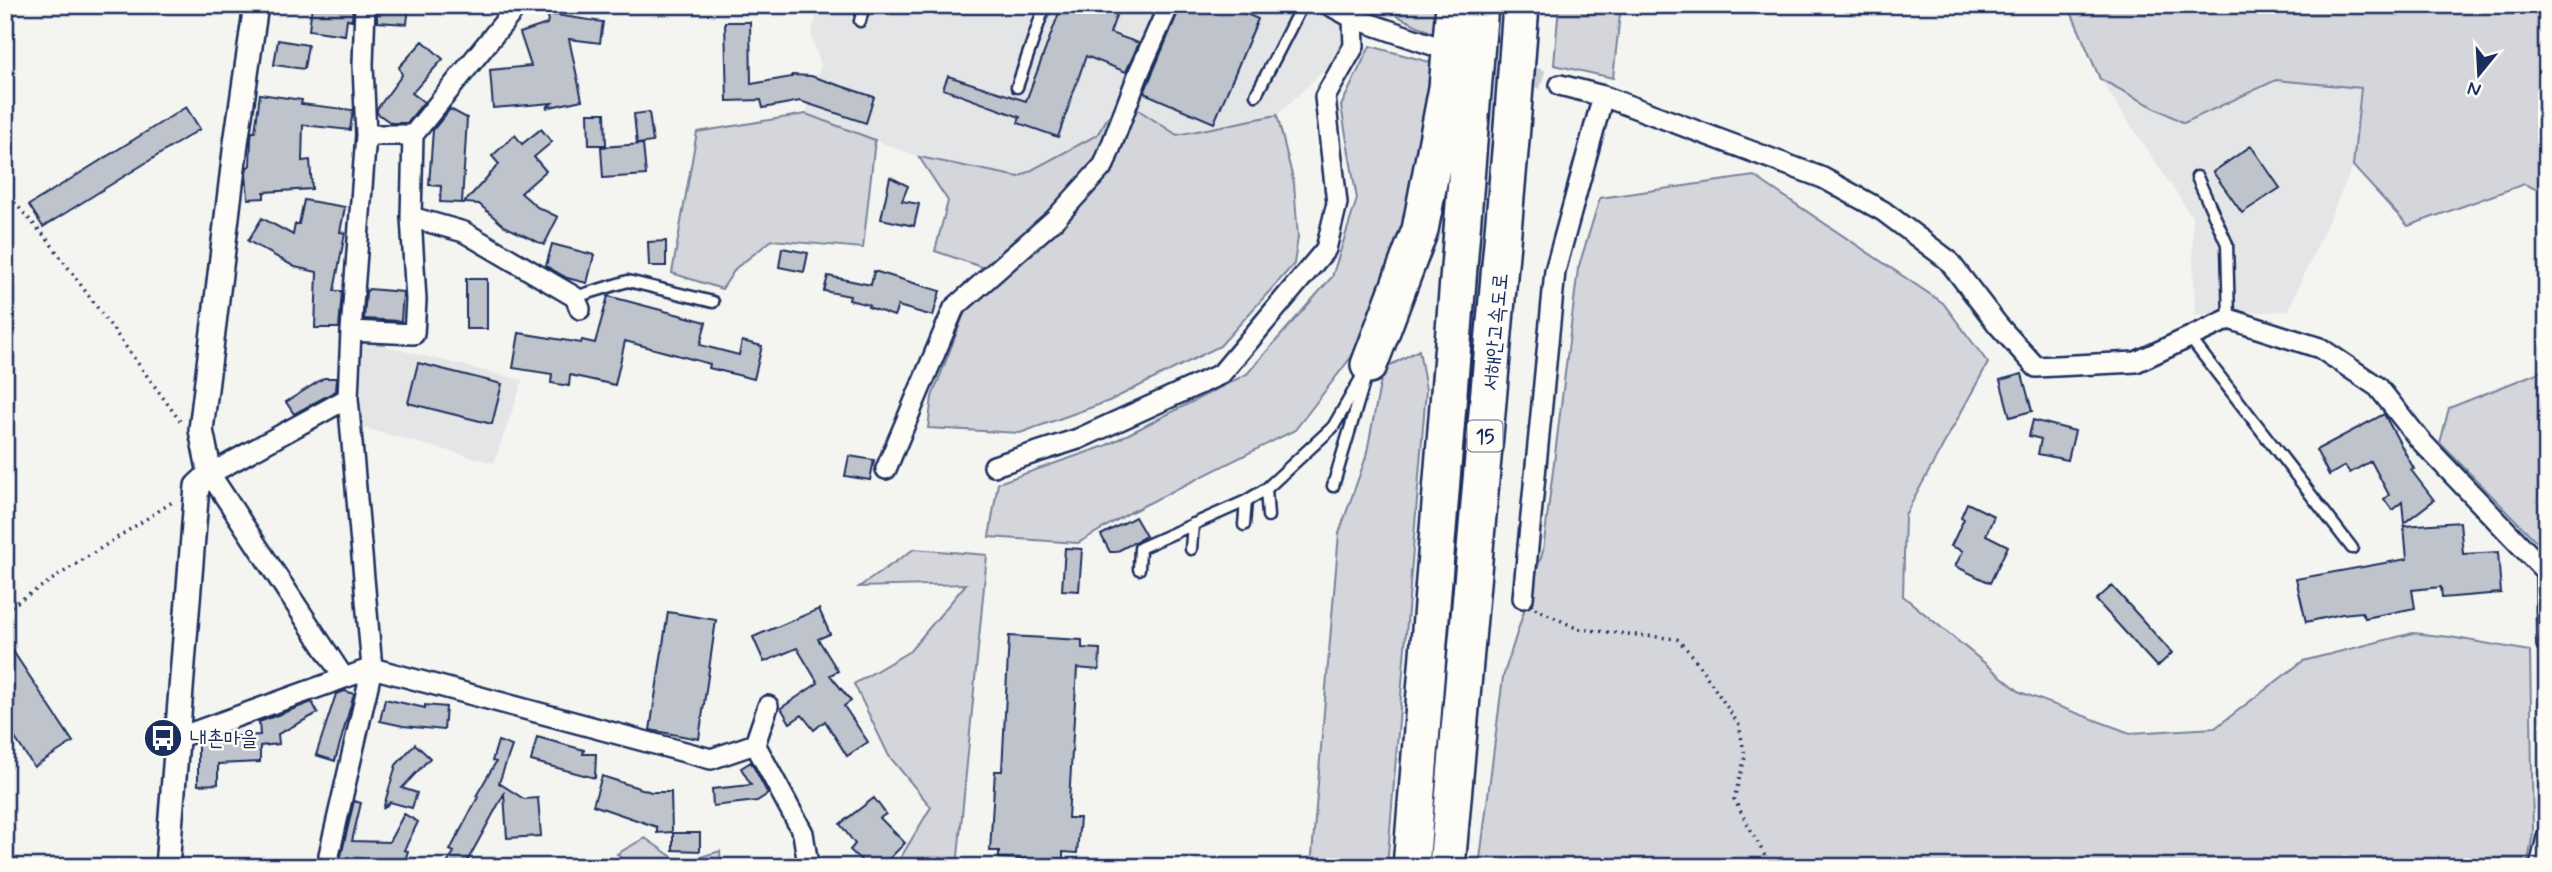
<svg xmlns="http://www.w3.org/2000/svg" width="2552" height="872" viewBox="0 0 2552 872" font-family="Mynerve,'Poor Story',sans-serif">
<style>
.built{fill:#e4e5e6}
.green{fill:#d4d6db;stroke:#78829c;stroke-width:2}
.building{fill:#bfc3cc;stroke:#1b2f5e;stroke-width:2}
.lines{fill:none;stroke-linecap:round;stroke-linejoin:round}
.minor-tunnel{stroke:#c9cdd4;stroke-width:19;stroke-dasharray:19 10;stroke-linecap:butt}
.service-casing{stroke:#1b2f5e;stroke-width:15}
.minor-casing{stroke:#1b2f5e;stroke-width:24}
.tertiary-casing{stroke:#1b2f5e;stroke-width:28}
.motorway-casing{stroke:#1b2f5e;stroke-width:40}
.path{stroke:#1b2f5e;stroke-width:3.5;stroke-dasharray:2 5;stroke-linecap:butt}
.service{stroke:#fdfcf7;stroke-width:10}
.minor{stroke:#fdfcf7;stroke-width:19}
.tertiary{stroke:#fdfcf7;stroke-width:23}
.motorway{stroke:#fdfcf7;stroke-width:35}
.labels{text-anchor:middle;stroke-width:5;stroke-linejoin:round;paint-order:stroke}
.shield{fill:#fdfcf7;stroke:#5f6c8c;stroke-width:2}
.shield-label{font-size:19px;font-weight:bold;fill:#1b2f5e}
.street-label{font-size:21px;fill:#1b2f5e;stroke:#fdfcf7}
.poi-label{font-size:21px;fill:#1b2f5e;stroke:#fdfcf7;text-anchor:start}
</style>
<rect width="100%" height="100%" fill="#f4f4f1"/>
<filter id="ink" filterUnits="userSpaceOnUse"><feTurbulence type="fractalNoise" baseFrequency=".0143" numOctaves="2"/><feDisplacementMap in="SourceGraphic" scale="14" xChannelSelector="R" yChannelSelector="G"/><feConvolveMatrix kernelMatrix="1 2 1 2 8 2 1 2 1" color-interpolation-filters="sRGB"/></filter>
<g filter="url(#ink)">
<path class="built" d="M819 5H1318L1348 21 1344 52 1277 115 1177 135 1120 98 1097 135 1019 177 919 157 806 114 821 66 811 35Z
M2100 79 2184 123 2276 80 2361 88 2353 166 2288 311 2195 315 2192 217Z
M363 341 523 380 494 463 360 427Z"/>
<path class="green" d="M1399 5H1442L1439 36 1397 16Z
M1559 5H1621L1613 78 1554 65Z
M2068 5H2547V194L2524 184 2408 226 2353 166 2361 88 2276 80 2184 123 2100 79Z
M1370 46 1433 63 1409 226 1352 356 1295 430 1131 512 1078 543 989 537 998 483 1105 446 1247 374 1332 277 1357 199 1341 106Z
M1120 98 1177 135 1277 115 1294 183 1298 237 1294 264 1220 346 1109 401 1020 433 928 428 932 397 982 267 935 251 948 201 919 157 1019 177 1097 135Z
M806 114 875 140 863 248 772 240 736 268 722 289 672 273 697 132Z
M1754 176 1943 303 1988 363 1905 515 1903 596 2020 692 2130 733 2215 728 2303 661 2413 633 2450 637 2530 651 2533 833 2527 867H1479L1503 677 1543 551 1578 269 1600 198Z
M1419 350 1426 390 1387 867H1311L1339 533 1366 457 1383 369Z
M2547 369V579L2540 545 2440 443 2449 408Z
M914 549 987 555 957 867H895L931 807 889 756 854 684 910 651 966 584 859 587Z
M645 838 681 863 720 851 721 867H632L617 854Z"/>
<path class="building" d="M312 5H353L352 20 347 19 345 35 309 30Z
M377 5H409L407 24 377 22Z
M1062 5H1120L1110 33 1139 43 1126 72 1086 56 1058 137 1018 123 1020 117 943 89 948 76 1026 101Z
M1181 5H1226L1258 19 1214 123 1144 93Z
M549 14 603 22 600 43 569 39 582 100 546 108 552 103 493 108 490 70 531 66 520 33 547 24Z
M725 22H750L751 84 792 77V75L811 76 874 97 866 123 800 101 763 108 761 100 727 101Z
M278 40 308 45 304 69 274 65Z
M423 41 443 59 412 93 424 102 407 123H391L377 113V109L402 75 399 67Z
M260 94 302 100 301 104 353 110 350 130 303 125 302 161 310 160 312 189 264 192V198L248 199 246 173 247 167 250 166 251 137 252 132H255Z
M186 107 200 129 43 227 29 205Z
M450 109 467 118 462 203 440 202 441 186 429 185 433 130Z
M649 112 653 142 637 144 634 114Z
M588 113H605L606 145H589Z
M541 129 552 142 534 157 546 171 521 193 537 207 558 217 544 245 504 226 479 204 464 203 499 164 492 156 515 135 522 144Z
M643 144 646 175 603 178 601 147Z
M2251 146 2280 188 2242 213 2213 172Z
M890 177 908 186 902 201 919 204 914 226 881 219Z
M304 200 345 207 340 232 345 233 334 291H342L339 328H315L317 272 295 267 248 241 262 218 293 235 295 224H299Z
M666 241V266H649L648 242Z
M552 244 594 255 587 283 567 278 546 266Z
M782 248 808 253 804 272 779 267Z
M874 271 940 291 933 316 898 306 894 316 868 307 869 305 849 300 850 296 824 291 828 276 871 285Z
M466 279H487V329H466Z
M369 289 403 292 401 321 364 319 366 292Z
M608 296 706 322 700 345 739 355 742 341 762 346 754 379 709 368 710 364 625 341 615 385 570 375 569 386 551 383 552 374 513 368 519 333 581 343 582 340 595 343Z
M418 363 502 384 492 424 408 403Z
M2022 374 2032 411 2010 417 2000 380Z
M324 378H337L336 391 294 414 286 402Z
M2384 414 2414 469 2411 470 2434 500 2404 523 2402 502 2392 510 2384 499 2389 495 2371 461 2350 473 2345 466 2329 475 2316 450Z
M2033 420 2075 431 2068 460 2038 454 2041 439 2029 436Z
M849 456 874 460 870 480 845 476Z
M1967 503 1994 516 1986 535 2008 546 1990 583 1955 566 1963 551 1951 546 1964 519 1961 517Z
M1135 517 1146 536 1116 552H1110L1101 535Z
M2460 522 2463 554 2498 552 2501 593 2442 598 2441 587 2412 590 2415 608 2365 618 2362 612 2342 614 2306 622 2296 579 2407 559 2404 526Z
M1065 548 1082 549 1079 591 1062 590Z
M2112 586 2172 653 2157 667 2096 600Z
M819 609 830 634 818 639 838 671 830 675 851 701 844 706 868 742 847 756 825 721 814 730 802 715 790 723 781 708 818 683 797 648 764 662 753 637Z
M668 612 716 620 699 739 650 730Z
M1009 636 1082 640V648L1100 649 1099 670 1077 668 1068 818H1080L1077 853 1063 852V861L999 858V851H990L995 771H1002Z
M5 639 73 742 34 767 5 723Z
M345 691 354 694 335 761 316 755 336 694Z
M385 699 425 708V705L446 707 444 730 403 726 380 721Z
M312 702 318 713 278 734 279 744 260 746V762L218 764V784L198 785V744L217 737 260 735 259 722Z
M537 737 584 750 583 754H596L595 778 531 761Z
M498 741 512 746 499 783 524 799 538 798 541 836 507 838 504 794 464 867H445L454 852 450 850 478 797 476 796 496 762 492 761Z
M415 744 430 758 402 788 417 793 412 808 390 802 383 809 396 765Z
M751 762 768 794 757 801 713 806 712 789 751 785 741 768Z
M602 776 651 792H671L672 832 657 833V827L593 805Z
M874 798 886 814 880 818 905 843 881 867H868L850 850 855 844 840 824Z
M354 801 361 803 352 841 389 842 404 814 418 822 404 850 408 851 403 867H341V856Z
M673 833H700V851L673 850Z"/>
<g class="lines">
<path class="minor-tunnel" d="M1469 57 1560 85"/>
<g class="service-casing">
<path id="service" d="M860 21 864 5
M1017 87 1045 5
M1256 95 1302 5
M2197 177 2227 244 2229 319
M575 297 628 281 713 302
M2190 338 2352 548
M1333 486 1365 379
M1266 489 1268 516
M1244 525 1246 501
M1191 549 1193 524
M1139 569 1140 548 1246 501 1266 489 1333 427 1367 368"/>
</g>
<g class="minor-casing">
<path id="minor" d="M1353 18 1438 47
M1603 96 1823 178 1883 211 1948 260 1998 325 2036 367 2136 362 2229 319 2320 348 2378 387 2419 439 2546 572 2547 644
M366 135H413L518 5
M411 217 464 232 575 297 580 309
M351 331 414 334 416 300 411 217 413 135
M994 466 1078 439 1221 374 1326 249 1337 203 1325 97 1354 46 1353 18 1329 5
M886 469 954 308 1055 219 1104 165 1140 70 1169 5
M1523 598 1555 271 1603 96 1560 85
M344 678 210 474 348 398
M177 738 372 668 711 759 755 744 768 706
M755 744 803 833 808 865
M329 867V855L372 668 348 398 351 331 366 135 363 65 365 5
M2540 867 2547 837"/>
</g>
<g class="tertiary-casing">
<path id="tertiary" d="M167 867 197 486 210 474 201 430 236 143 256 5"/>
</g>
<g class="motorway-casing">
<path id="motorway" d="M1369 365 1420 230 1447 88 1454 5
M1411 867 1480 5
M1447 867 1511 140 1521 5"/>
</g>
<path class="path" d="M5 192 48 240 180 421
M1535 608 1578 629 1677 639 1693 656 1739 725 1745 757 1734 799 1771 867
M5 610 174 501"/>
<use href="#service" class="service"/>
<use href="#minor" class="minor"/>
<use href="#tertiary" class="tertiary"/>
<use href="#motorway" class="motorway"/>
</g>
</g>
<defs>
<g id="bus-disc" transform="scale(2.0125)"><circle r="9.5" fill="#1b2f5e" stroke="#fdfcf7"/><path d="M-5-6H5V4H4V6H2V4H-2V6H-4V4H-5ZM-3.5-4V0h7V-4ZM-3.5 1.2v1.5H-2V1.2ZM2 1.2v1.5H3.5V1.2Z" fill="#fff"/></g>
</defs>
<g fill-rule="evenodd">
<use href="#bus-disc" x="163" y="738"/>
</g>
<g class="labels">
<rect class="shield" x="1467.5" y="420.5" width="35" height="31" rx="5"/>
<g class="shield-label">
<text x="1485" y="443">15</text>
</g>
<g class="street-label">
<text transform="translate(1495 332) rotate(-85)" y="7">서해안고속도로</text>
</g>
<g class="poi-label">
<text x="190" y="745">내촌마을</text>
</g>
</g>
<rect width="2552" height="872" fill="none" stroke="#fdfcf7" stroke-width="28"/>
<rect x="14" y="14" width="2524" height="844" fill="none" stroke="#1b2f5e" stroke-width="2.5" filter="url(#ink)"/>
<g transform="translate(2479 74) rotate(198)" stroke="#fdfcf7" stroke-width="5" paint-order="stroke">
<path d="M0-5L12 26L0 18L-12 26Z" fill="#1b2f5e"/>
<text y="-10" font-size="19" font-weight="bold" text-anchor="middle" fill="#1b2f5e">N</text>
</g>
</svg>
